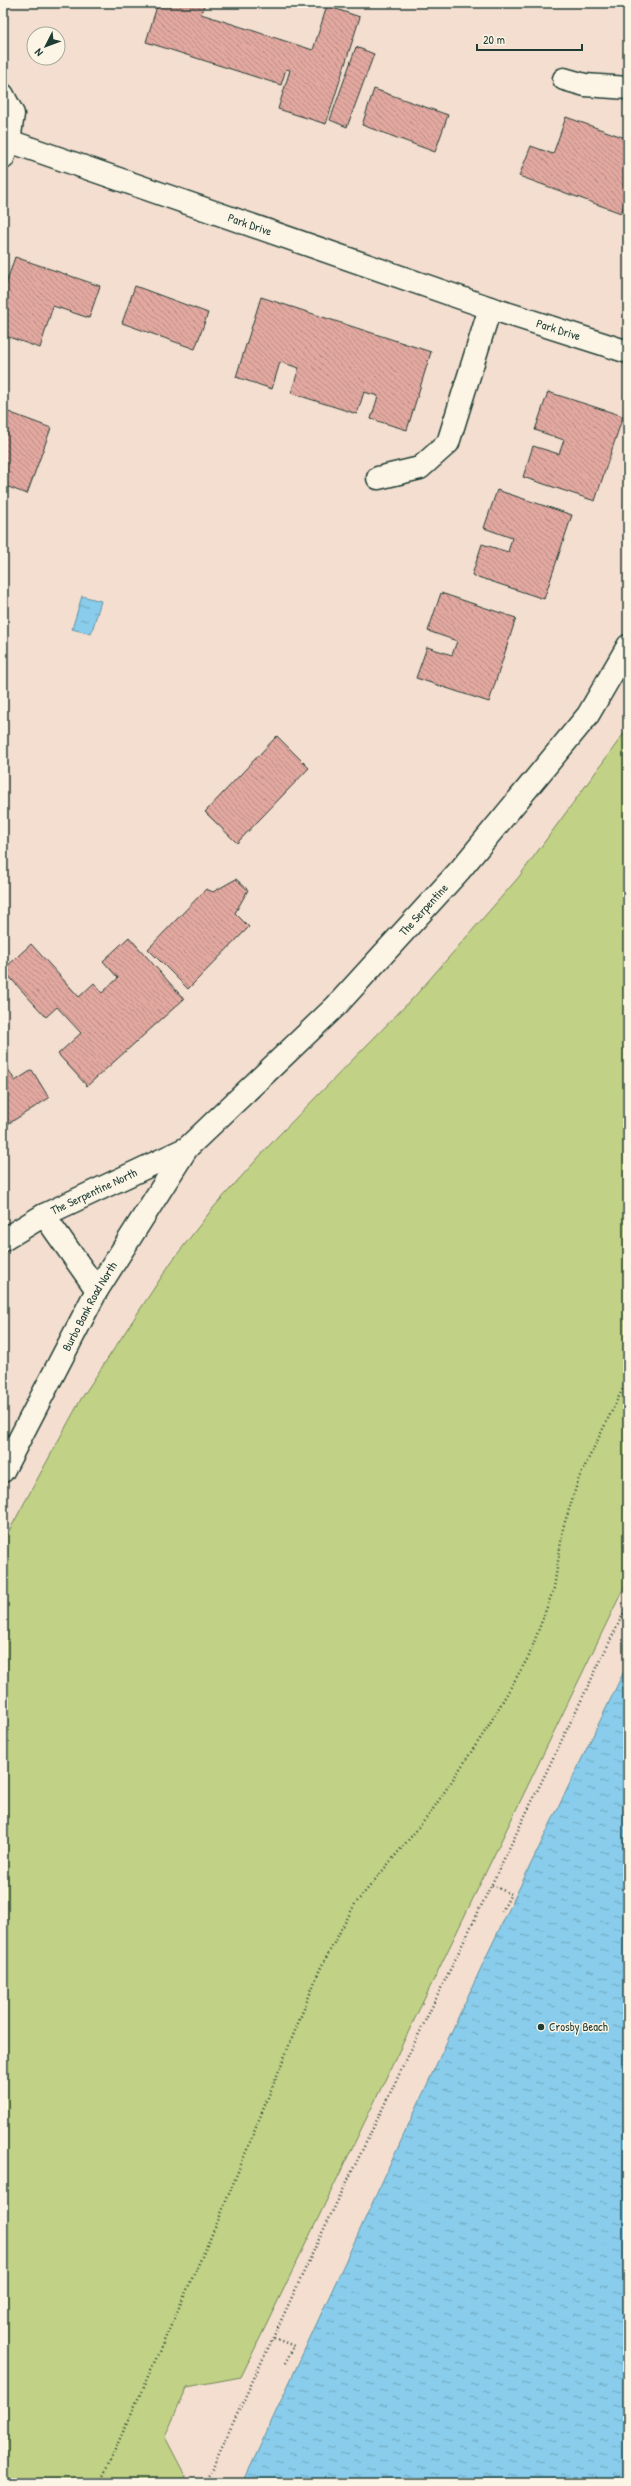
<svg xmlns="http://www.w3.org/2000/svg" width="631" height="2486" viewBox="0 0 631 2486" font-family="'Patrick Hand',sans-serif">
<style>
.green{fill:#c1d185;stroke:#70875c}
.water{fill:url(#water-ripples);stroke:#5f93a2}
.building{fill:url(#building-back-hatch);stroke:#1f3d34}
.lines{fill:none;stroke-linecap:round;stroke-linejoin:round}
.minor-casing{stroke:#1f3d34;stroke-width:25}
.path{stroke:#1f3d34;stroke-width:2.5;stroke-dasharray:1 3;stroke-linecap:butt}
.minor{stroke:#fcf5e5;stroke-width:22}
.poi-dot{fill:#1f3d34;stroke:#fcf5e5;stroke-width:1.5}
.labels{text-anchor:middle;stroke-width:3;stroke-linejoin:round;paint-order:stroke}
.street-label{font-size:12px;fill:#1f3d34;stroke:#fcf5e5}
.poi-label{font-size:12px;fill:#1f3d34;stroke:#fcf5e5;text-anchor:start}
</style>
<defs>
<pattern id="water-ripples" width="26" height="14" patternUnits="userSpaceOnUse"><rect width="26" height="14" fill="#89cceb"/><path d="M2 4q2-2 4 0t4 0M15 11q2-2 4 0t4 0" fill="none" stroke="#6fa7bf"/></pattern>
<pattern id="building-back-hatch" width="6" height="6" patternUnits="userSpaceOnUse"><rect width="6" height="6" fill="#e2a8a0"/><path d="M-1 5l2 2M0 0l6 6M5-1l2 2" fill="none" stroke="#b78a83"/></pattern>
</defs>
<rect width="100%" height="100%" fill="#f4ded0"/>
<filter id="ink" filterUnits="userSpaceOnUse"><feTurbulence type="fractalNoise" baseFrequency=".025" numOctaves="2"/><feDisplacementMap in="SourceGraphic" scale="8" xChannelSelector="R" yChannelSelector="G"/><feConvolveMatrix kernelMatrix="1 2 1 2 8 2 1 2 1" color-interpolation-filters="sRGB"/></filter>
<g filter="url(#ink)">
<path class="green" d="M628 728V1579L241 2377 187 2387 165 2437 189 2483H3V1542L81 1399 172 1261 213 1208 277 1137 415 996 518 878Z"/>
<path class="water" d="M82 596 101 601 91 634 72 629Z
M628 1663V2483H243L486 1957Z"/>
<path class="building" d="M158 3H205L201 14 313 50 327 6 360 17 326 124 278 109 290 70 286 69 281 85 146 42Z
M356 47 374 54 347 127 330 120Z
M374 89 448 115 435 152 362 125Z
M566 117 628 139V195L621 213 519 176 531 146 553 154Z
M15 257 100 286 89 318 53 306 40 348 3 335V293Z
M135 286 208 313 195 349 122 323Z
M261 297 431 352 407 430 371 419 378 396 364 392 357 414 291 393 299 368 280 362 272 389 236 377Z
M548 392 623 416 595 501 523 477 533 446 559 454 564 440 535 430Z
M3 410 51 428 27 494 3 485Z
M497 490 572 515 544 599 472 575 482 544 508 552 512 538 484 528Z
M3 517 7 518 3 528Z
M441 593 516 618 489 702 416 678 427 647 452 655 457 641 428 631Z
M277 736 309 768 237 843 205 812Z
M236 879 248 890 235 913 249 927 188 989 148 949 206 889 213 892Z
M129 937 184 999 87 1086 58 1054 81 1033 57 1007 46 1017 3 970 31 944 79 997 94 983 102 993 118 978 103 961Z
M3 1060 15 1081 32 1070 49 1098 3 1127Z"/>
<g class="lines">
<g class="minor-casing">
<g id="minor">
<path d="M564 79 585 85 628 88"/>
<path d="M3 95 13 114 9 141 3 158"/>
<path id="s1" d="M9 141 490 308 628 352"/>
<path d="M378 478 420 468 448 443 490 308"/>
<path d="M44 1215 97 1290"/>
<path id="s2" d="M3 1240 44 1215 187 1148"/>
<path id="s3" d="M3 1471 97 1290 187 1148 336 1006 460 870 588 715 628 646"/>
</g>
</g>
<path class="path" d="M492 1885 511 1894 501 1913
M274 2338 294 2346 284 2365
M100 2483 218 2221 320 1969 355 1904 429 1815 486 1730 529 1656 554 1588 563 1528 579 1478 628 1378
M205 2483 321 2235 628 1604"/>
<use href="#minor" class="minor"/>
</g>
</g>
<circle class="poi-dot" cx="541" cy="2027" r="4"/>
<g class="labels">
<g class="street-label">
<text dy="4" stroke="none"><textPath href="#s1" startOffset="255">Park Drive</textPath></text>
<text dy="4" stroke="none"><textPath href="#s1" startOffset="581">Park Drive</textPath></text>
<text dy="4" stroke="none"><textPath href="#s3" startOffset="708">The Serpentine</textPath></text>
<text dy="4" stroke="none"><textPath href="#s2" startOffset="103">The Serpentine North</textPath></text>
<text dy="4" stroke="none"><textPath href="#s3" startOffset="186">Burbo Bank Road North</textPath></text>
</g>
<g class="poi-label">
<text x="549" y="2031">Crosby Beach</text>
</g>
</g>
<rect width="631" height="2486" fill="none" stroke="#fcf5e5" stroke-width="16"/>
<rect x="8" y="8" width="615" height="2470" fill="none" stroke="#1f3d34" stroke-width="1.5" filter="url(#ink)"/>
<g transform="translate(46 46) rotate(228)"><circle r="19" fill="#fcf5e5" stroke="#a4ab9e"/>
<path d="M0-3L7 15L0 10L-7 15Z" fill="#1f3d34"/>
<text y="-6" font-size="11" font-weight="bold" text-anchor="middle" fill="#1f3d34">N</text>
</g>
<path d="M477 44v6h105v-6" fill="none" stroke="#1f3d34" stroke-width="2"/>
<text x="483" y="44" font-size="12" fill="#1f3d34" stroke="#fcf5e5" stroke-width="3" paint-order="stroke">20 m</text>
</svg>
